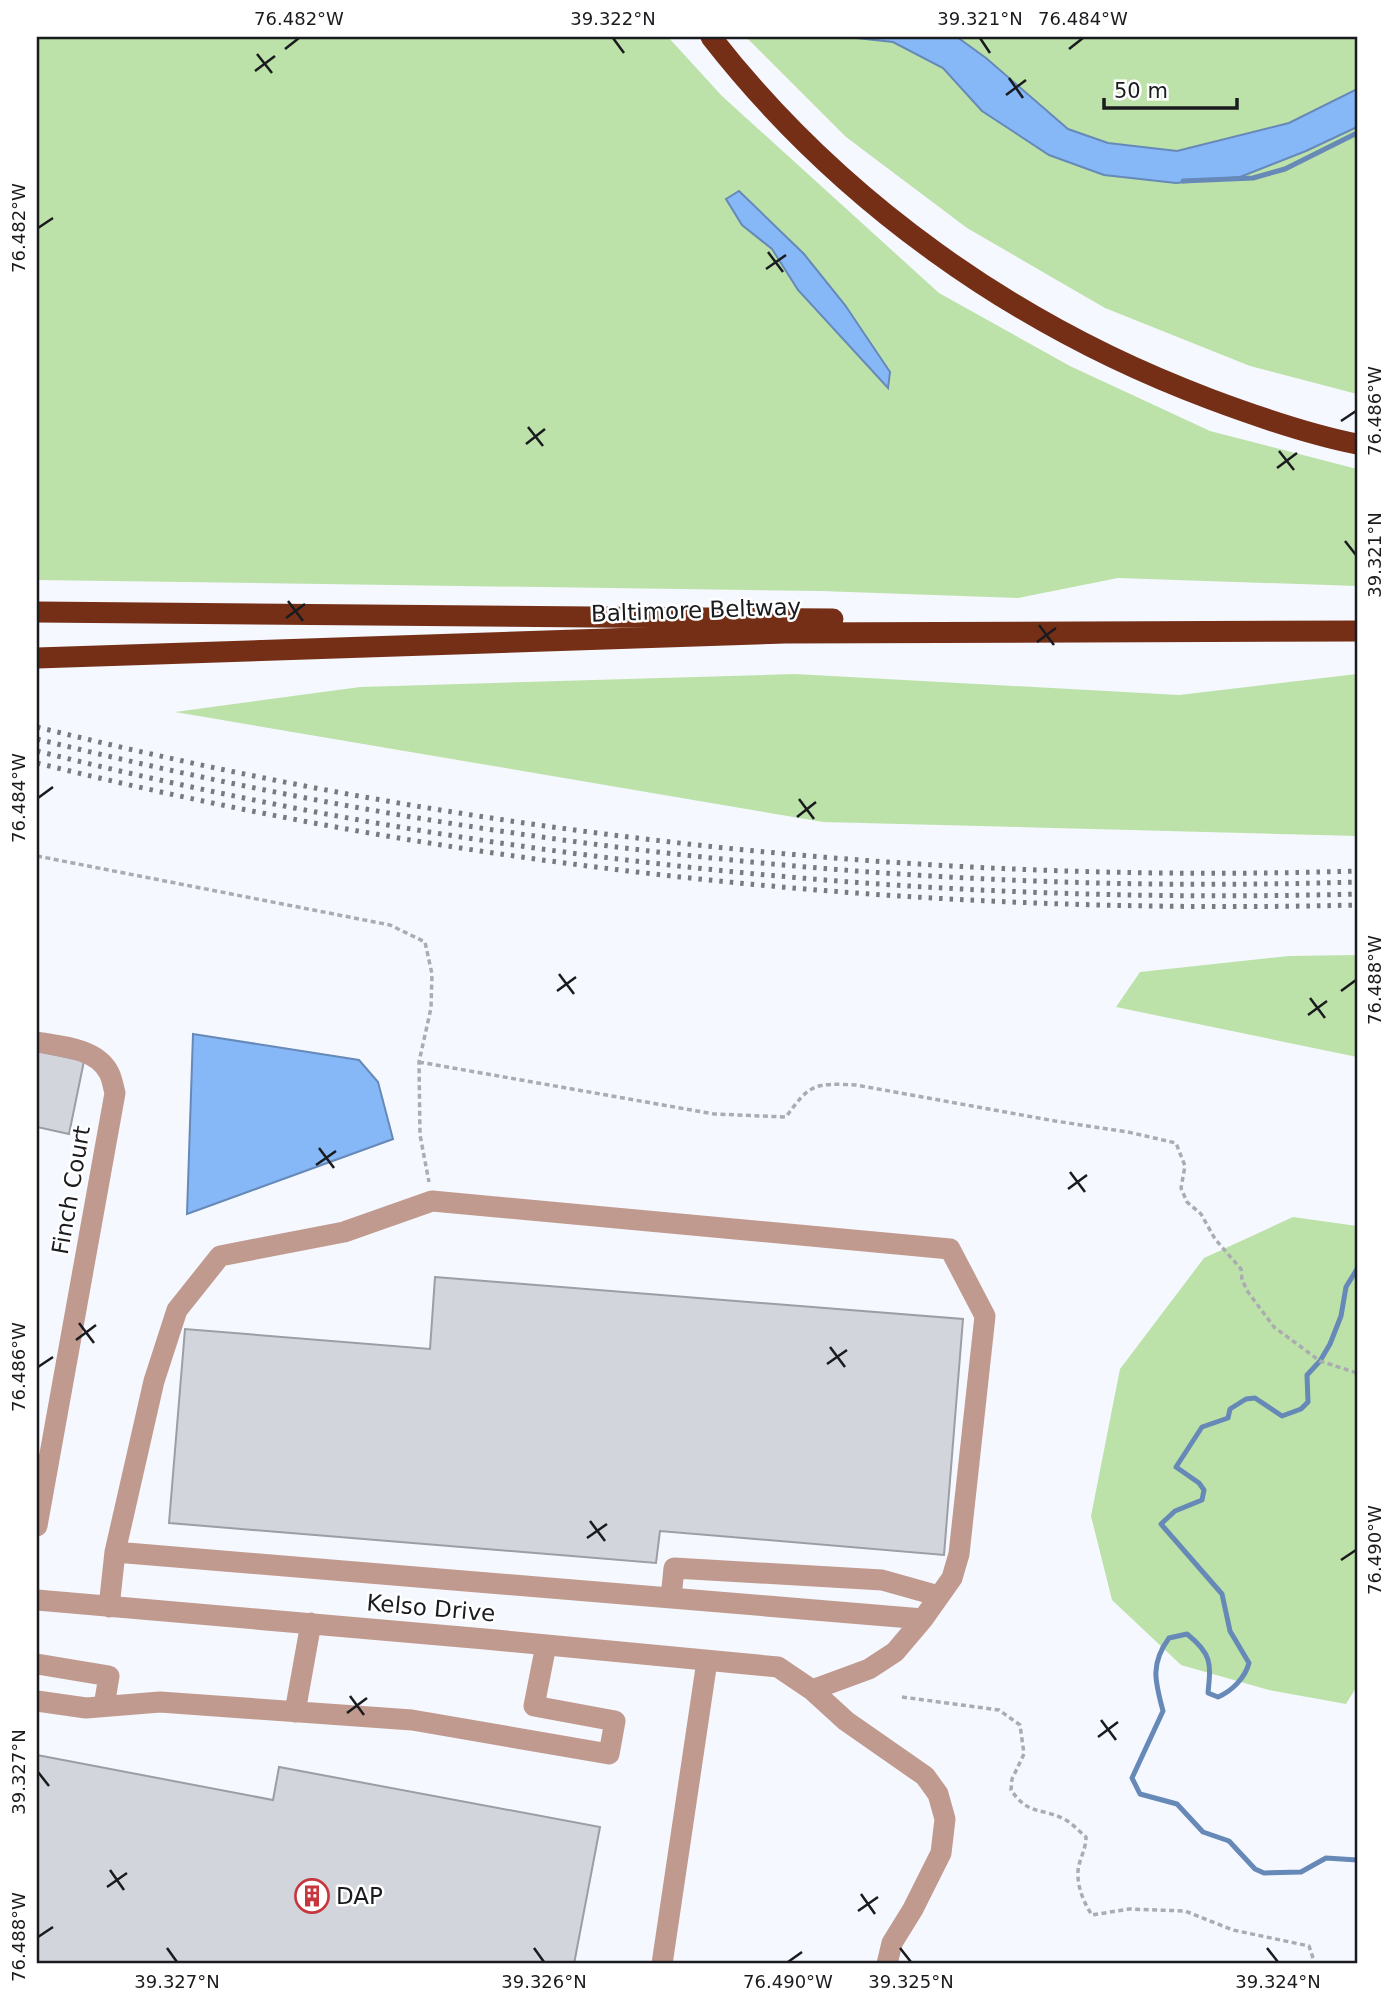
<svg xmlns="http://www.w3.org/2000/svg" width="1394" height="2001" viewBox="0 0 1394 2001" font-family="'DejaVu Sans',sans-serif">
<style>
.green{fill:#bce2a9}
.water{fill:#86b8f8;stroke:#6689b7;stroke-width:2}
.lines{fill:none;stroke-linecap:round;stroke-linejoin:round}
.stream{stroke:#6689b7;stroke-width:5}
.building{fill:#d3d5dc;stroke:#9b9ea4;stroke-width:2}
.path{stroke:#aaacb2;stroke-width:3.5;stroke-dasharray:5 3.5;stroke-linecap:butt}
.minor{stroke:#c09a8e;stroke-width:21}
.highway{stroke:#762f17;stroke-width:21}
.rail{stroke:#787a7e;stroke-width:5;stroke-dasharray:3.5 7;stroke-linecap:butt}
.ticks{fill:none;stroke:#1a1b1e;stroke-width:2.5}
.labels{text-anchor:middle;stroke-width:5;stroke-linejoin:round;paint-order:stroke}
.street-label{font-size:23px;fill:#1a1b1e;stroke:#fff}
.poi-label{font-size:23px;fill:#1a1b1e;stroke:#fff;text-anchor:start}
.neatline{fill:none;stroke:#1a1b1e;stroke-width:2.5}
.ticks-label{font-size:18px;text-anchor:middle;fill:#1a1b1e}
</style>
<rect width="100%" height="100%" fill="#f5f8ff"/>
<path class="green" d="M37 37H668L722 96 939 293 1070 366 1210 431 1357 469V586L1118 578 1018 598 821 591 37 580Z
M746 37H847L893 42 943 68 982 111 1049 155 1104 175 1176 183 1306 151 1357 127V394L1250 366 1105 308 967 228 846 137Z
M957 37H1357V89L1289 123 1177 151 1108 143 1068 129 986 58Z
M795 674 1179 695 1357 674V836L823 822 175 712 360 687Z
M1357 955V1057L1116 1007 1140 972 1289 956Z
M1293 1217 1357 1226V1686L1346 1704 1269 1690 1181 1665 1112 1600 1091 1516 1120 1369 1204 1258Z"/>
<path class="water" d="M847 37H957L986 58 1068 129 1108 143 1177 151 1289 123 1357 89V127L1306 151 1240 177 1176 183 1104 175 1049 155 982 111 943 68 893 42Z
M739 191 804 254 845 305 890 372 888 388 798 290 772 249 742 225 726 199Z
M193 1034 359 1060 378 1082 393 1139 187 1214Z"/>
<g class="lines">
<path class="stream" d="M1183 181 1253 178 1285 169 1357 133
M1357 1269 1346 1287 1341 1316 1330 1344 1320 1361 1307 1375 1308 1402 1301 1409 1282 1416 1255 1398 1246 1399 1230 1409 1228 1418 1202 1427 1176 1467 1199 1483 1204 1490 1202 1500 1175 1511 1161 1524 1222 1594 1230 1631 1249 1663C1245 1678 1232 1691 1218 1697L1208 1693C1211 1663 1212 1654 1187 1634L1169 1638C1150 1664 1155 1681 1163 1711L1132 1778 1140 1794 1177 1804 1203 1832 1229 1841 1255 1869 1264 1873 1301 1872 1326 1858 1357 1860"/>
</g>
<path class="building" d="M37 1051 84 1061 69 1134 37 1127Z
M435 1277 963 1319 944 1555 660 1531 656 1563 169 1523 185 1329 430 1349Z
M37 1755 273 1800 279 1767 600 1827 574 1964H37Z"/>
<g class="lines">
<path class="path" d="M37 856 390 925 425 942 432 974 431 1008 419 1062 420 1135 429 1182
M419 1062 714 1114 786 1117C810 1083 815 1083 856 1085L1055 1121 1128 1132 1176 1143 1185 1166 1181 1188 1187 1202 1201 1214 1215 1239 1241 1269 1242 1280 1248 1292 1274 1327 1320 1361 1357 1373
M902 1697 999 1710 1020 1725 1024 1754 1012 1779 1011 1790C1029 1816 1040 1807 1064 1819 1072 1823 1079 1831 1086 1837 1086 1850 1079 1859 1078 1871 1077 1887 1084 1903 1092 1915L1129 1909 1185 1911 1233 1930 1309 1946 1315 1964"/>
<path class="minor" d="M37 1042C60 1046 95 1048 108 1071 112 1077 113 1086 115 1093L37 1526
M115 1552 923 1619
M671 1598 674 1568 882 1580 939 1596
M37 1600 485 1639 778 1667 812 1690 846 1721 925 1776 938 1794 945 1819 941 1853 913 1909 892 1943 887 1964
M109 1607 115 1552 154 1381 177 1310 220 1256 344 1232 432 1201 950 1249 985 1316 959 1554 952 1578 923 1619 895 1652 869 1669 812 1690
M37 1664 109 1676 104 1706
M37 1701 86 1708 160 1702 412 1720 609 1754 615 1721 534 1706 546 1645
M295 1712 311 1623
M662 1964 707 1661"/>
<path class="highway" d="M711 37C839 201 1015 326 1210 399 1258 417 1307 434 1357 444
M37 612 833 619
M37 658 785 633 1357 631"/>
<path class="rail" d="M37 727C467 834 913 885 1357 871
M37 739C468 846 913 896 1357 882
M37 751C468 859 913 906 1357 894
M37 763C469 870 912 916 1357 905"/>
</g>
<path class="ticks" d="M613 38 624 53M980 38 990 53M285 49 299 38M1069 49 1083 38M257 54 272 73M255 71 275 56M1009 78 1023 98M1006 95 1026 80M38 228 53 218M768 252 783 272M766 269 786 255M1341 421 1356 411M528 427 543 446M526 444 545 429M1279 451 1294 470M1277 468 1297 453M1345 541 1356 555M288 601 303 621M286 618 305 604M1039 625 1054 645M1037 642 1056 628M38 798 53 787M799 799 814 819M797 817 816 802M559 974 574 994M557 991 576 977M1341 991 1356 980M1310 998 1325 1018M1308 1015 1327 1001M319 1148 334 1168M316 1165 336 1151M1070 1172 1085 1192M1068 1189 1087 1175M79 1323 94 1343M76 1340 96 1325M830 1347 845 1367M827 1364 847 1350M38 1367 53 1357M590 1521 605 1541M587 1538 607 1524M1341 1560 1356 1550M350 1696 364 1715M347 1713 367 1698M1101 1720 1116 1740M1098 1737 1118 1722M38 1772 49 1786M110 1870 124 1890M107 1887 127 1873M861 1894 875 1914M858 1911 878 1897M38 1937 53 1927M167 1948 177 1962M534 1948 544 1962M900 1948 911 1962M1267 1948 1278 1962M788 1962 802 1952"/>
<defs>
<g id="building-ring" transform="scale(1.75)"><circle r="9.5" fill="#fff" stroke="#c5363e" stroke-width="1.5"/><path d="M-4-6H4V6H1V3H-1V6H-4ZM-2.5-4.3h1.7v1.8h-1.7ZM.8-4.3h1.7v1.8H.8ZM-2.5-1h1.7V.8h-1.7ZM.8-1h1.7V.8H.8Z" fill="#c5363e"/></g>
</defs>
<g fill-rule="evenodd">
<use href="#building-ring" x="312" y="1896"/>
</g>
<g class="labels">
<g class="street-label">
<text transform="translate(696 610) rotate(-2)" y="8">Baltimore Beltway</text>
<text transform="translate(71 1190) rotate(-80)" y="8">Finch Court</text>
<text transform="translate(431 1608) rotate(5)" y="8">Kelso Drive</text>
</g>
<g class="poi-label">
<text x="336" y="1904">DAP</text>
</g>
</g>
<rect width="1394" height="2001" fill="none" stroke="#ffffff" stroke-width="77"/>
<path d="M1104 98v10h133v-10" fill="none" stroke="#1a1b1e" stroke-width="3.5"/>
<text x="1114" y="98" font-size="21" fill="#1a1b1e" stroke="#ffffff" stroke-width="5" paint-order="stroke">50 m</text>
<rect x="38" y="38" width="1318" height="1924" class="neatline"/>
<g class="ticks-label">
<text x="299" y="25">76.482°W</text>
<text x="613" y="25">39.322°N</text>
<text x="980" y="25">39.321°N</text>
<text x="1083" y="25">76.484°W</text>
<text transform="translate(19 228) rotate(-90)" y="6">76.482°W</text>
<text transform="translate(1375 411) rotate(-90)" y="6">76.486°W</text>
<text transform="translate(1375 555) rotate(-90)" y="6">39.321°N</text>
<text transform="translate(19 798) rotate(-90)" y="6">76.484°W</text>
<text transform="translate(1375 980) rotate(-90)" y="6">76.488°W</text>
<text transform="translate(19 1367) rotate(-90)" y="6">76.486°W</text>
<text transform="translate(1375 1550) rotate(-90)" y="6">76.490°W</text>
<text transform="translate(19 1772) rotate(-90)" y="6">39.327°N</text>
<text transform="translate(19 1937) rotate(-90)" y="6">76.488°W</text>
<text x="177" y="1988">39.327°N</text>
<text x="544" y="1988">39.326°N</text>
<text x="788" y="1988">76.490°W</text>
<text x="911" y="1988">39.325°N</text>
<text x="1278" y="1988">39.324°N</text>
</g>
</svg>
